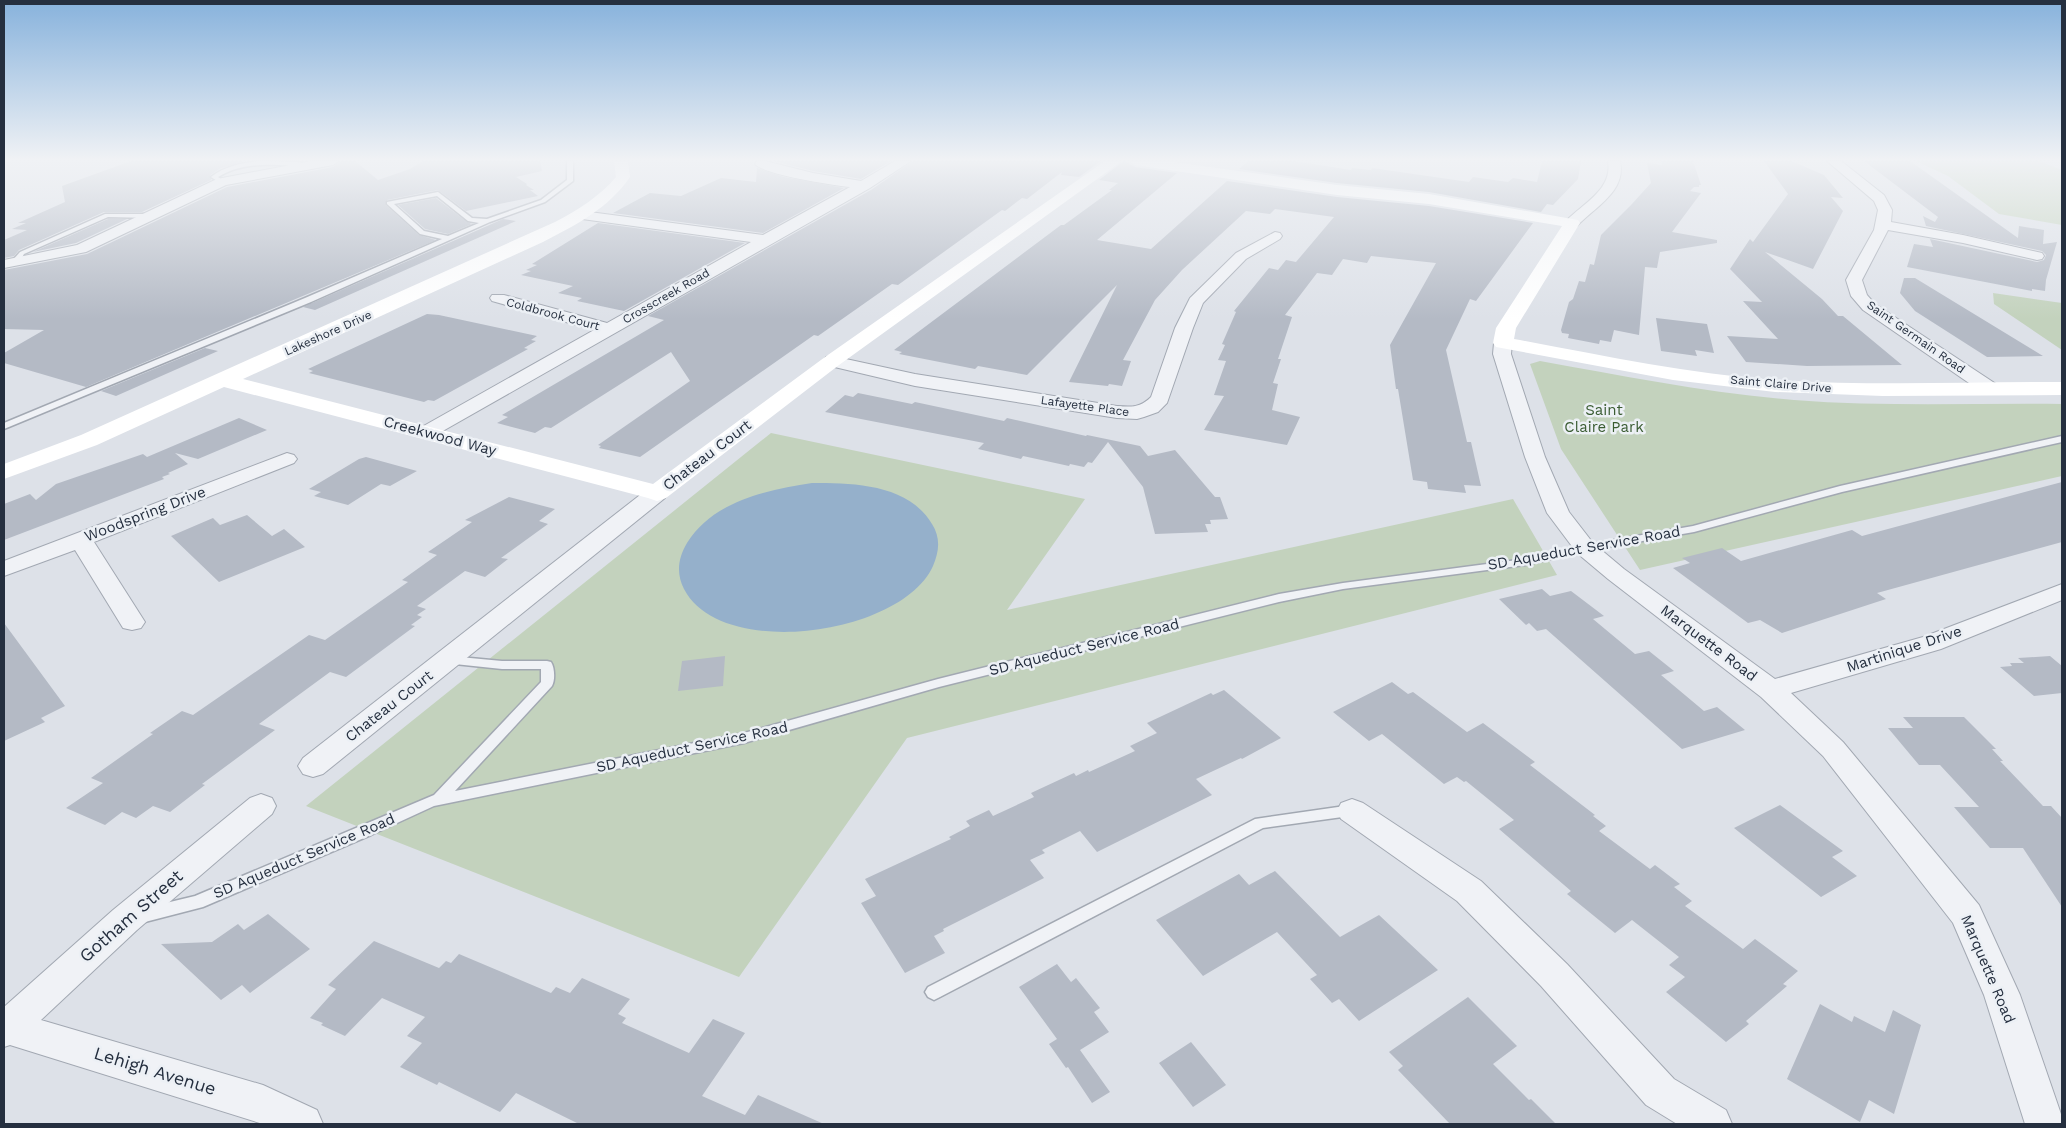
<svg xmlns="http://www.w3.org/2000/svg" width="2066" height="1128" viewBox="0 0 2066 1128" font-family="'Work Sans',sans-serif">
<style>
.green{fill:#c3d2bd}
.water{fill:#95b0cb}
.building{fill:#b4bac5}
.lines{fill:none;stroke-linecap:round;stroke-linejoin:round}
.lane-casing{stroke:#a2a8b2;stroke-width:3}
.street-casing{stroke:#a2a8b2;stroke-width:2}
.lane{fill:#f0f2f6;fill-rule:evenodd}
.street{fill:#f0f2f6;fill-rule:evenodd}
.secondary{fill:#fff;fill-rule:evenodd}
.labels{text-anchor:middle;stroke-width:5;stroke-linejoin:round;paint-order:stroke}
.far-street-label{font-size:12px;fill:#252f3f;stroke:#ecf0f5}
.park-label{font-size:15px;fill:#3a5c32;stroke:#ecf0f5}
.street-label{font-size:15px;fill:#252f3f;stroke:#ecf0f5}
.near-street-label{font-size:18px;fill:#252f3f;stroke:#ecf0f5}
</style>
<rect width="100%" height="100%" fill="#dde1e8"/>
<path class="green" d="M1916 161H2039L2062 170V225L1999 214 1948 176Z
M1993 293 2062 303V350L1994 304Z
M1540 361C1624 376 1708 393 1794 400 1883 407 1973 403 2062 404V476L1640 570 1561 449 1530 364Z
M771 433 1085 499 1007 610 1513 499 1557 575 907 738 739 977 306 806Z"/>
<path class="water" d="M812 483C854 483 908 484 932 524 941 538 939 552 933 566 902 635 721 661 684 589 676 573 678 558 687 543 713 501 767 490 812 483Z"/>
<path class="building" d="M131 161H245L221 168 210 175 211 180 142 212H104L19 250 14 256 4 258V240L27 230 12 229 26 223H18L65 202 62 186Z
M341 161H355L378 180 410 169 423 161H540L542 171 516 177 527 184 526 185 534 190H530L538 196 466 211 438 190 387 200 386 205 419 235 436 240 86 387 4 363V353L44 330 4 329V270L87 254 227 187 333 167Z
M774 161H891L861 179 813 171Z
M913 161H1101L1079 177 1061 175 1062 172 1027 199 1022 198 1005 211 1002 210 898 285 892 284 818 336 814 335 640 457 599 448 601 446 598 445 690 381 671 352 551 428 545 427 535 433 497 423 508 417 502 415 664 320 648 316 871 190Z
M1124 161 1135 167 1177 173 1097 240 1151 249 1227 181 1337 197 1429 206 1533 223 1476 301 1470 299 1446 350 1467 442H1471L1481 486 1464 485 1466 493 1428 489 1427 482 1413 480 1398 389H1396L1390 345 1436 263 1371 256 1367 263 1343 259 1332 275 1317 273 1285 315 1292 317 1278 359H1281L1273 383 1278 384 1272 410 1300 417 1287 445 1204 430 1224 396 1214 395 1226 361 1218 360 1225 345 1222 344 1236 312 1234 311 1269 268 1278 270 1286 260 1296 262 1334 217 1275 209 1270 214 1246 211 1182 270 1155 300 1123 360 1131 361 1122 386 1109 384 1108 386 1069 382 1117 285 1027 375 978 366 975 369 965 367 899 354 902 352 894 350 1061 225H1064L1112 190H1109L1118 183 1099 180Z
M1248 161H1294L1351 170 1352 168 1371 170 1372 168 1469 182 1473 177 1508 182 1513 178 1537 182 1542 161H1581L1578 179 1553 205 1547 204 1541 212 1429 192 1337 183 1239 169Z
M1661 161H1693L1701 185H1699V187H1694L1690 191 1701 193 1672 232 1717 240V243L1660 252 1657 268 1645 267 1639 335 1614 330 1611 342 1600 340 1599 344 1568 338 1569 334 1562 333 1561 330 1569 302 1573 299 1579 281 1585 282 1590 264 1594 265 1601 235 1631 205 1651 183 1647 163 1662 165Z
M1764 161H1791L1824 175 1843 198 1831 197 1843 211 1813 269 1765 252 1822 299 1838 316H1843L1902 365 1807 366 1746 362 1727 336 1778 339 1743 301 1762 302 1730 269 1750 239 1753 242 1788 194Z
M1864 161H1910L2018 238 2019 226 2044 230 2043 244 2057 242 2046 280 2045 291 2032 289V291L1907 267 1914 244 1933 247 1930 239 2037 262 2044 260 2046 255 2042 251 1926 226 1923 216 1935 222 1938 217Z
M757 168 784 177 844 188 763 233 613 213 650 193 681 196 721 178 756 182Z
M436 198 467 222 472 224 448 234 425 229 398 205Z
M108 219H127L76 243 33 252Z
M503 219 516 221 315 310 303 307Z
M598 223 745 243 624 311 577 301 582 298 558 293 573 286 521 275 531 271 526 270 537 265 532 264Z
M1904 278H1915L2043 356 1987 357 1915 311 1900 293Z
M427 314 439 315 537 336 531 340 536 341 524 348 528 349 434 401 428 400 424 402 309 373 313 371 308 369Z
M1656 318 1707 324 1714 353 1695 350 1697 356 1661 351Z
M205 348 218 351 116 396 101 391Z
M858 393 912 404 915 402 1004 421 1007 418 1086 436 1087 435 1140 446 1148 456 1175 450 1215 497H1220L1228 519 1210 520 1211 524H1205L1208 532 1155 534 1143 487 1108 442 1092 463 1088 462 1084 467 1070 464 1069 466 1023 456 1021 459 978 449 984 443 825 412 845 395 853 397Z
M239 418 267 430 198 459 175 453 188 464 168 473 170 474 162 477 164 479 4 540V504L30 494 36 500 56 484 143 454 147 457Z
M366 457 417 471 390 486 381 484 348 505 314 496 321 492 309 489 359 459Z
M2062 482V542L1877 593 1886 599 1782 633 1760 620 1748 623 1673 568 1690 563 1682 558 1722 548 1741 561 1852 530 1862 536Z
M509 497 555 509 539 521 548 524 501 558 508 559 485 577 465 571 417 606 426 609 417 615 422 617 411 625 415 626 346 677 330 672 259 724 275 730 202 784 205 785 170 812 153 806 136 818 122 812 105 825 66 808 103 783 91 778 153 734 150 733 182 711 193 715 309 635 325 640 408 582 402 580 437 555 428 552 472 522 465 520Z
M247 515 272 536 284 529 305 547 219 582 171 536 213 518 220 525Z
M1542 589 1550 596 1571 591 1604 616 1593 619 1635 654 1649 651 1674 671 1661 675 1704 711 1717 707 1745 730 1682 749 1546 629 1537 631 1529 623 1526 625 1499 599Z
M4 623 65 706 41 718 45 722 4 741Z
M725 656 723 686 678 691 682 661Z
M2050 656 2062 666V693L2034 696 2000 667 2012 666 2010 663H2024L2018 658Z
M1392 682 1408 694 1413 692 1467 732 1483 723 1535 762 1530 765 1595 815 1593 816 1606 826 1599 831 1650 869 1655 865 1680 884 1674 887 1692 901 1685 906 1743 949 1755 939 1798 971 1783 984 1787 986 1746 1021 1749 1024 1726 1042 1666 992 1685 977 1669 965 1679 957 1632 920 1615 933 1567 894 1571 891 1499 829 1514 820 1466 781 1464 782 1457 777 1444 784 1382 734 1369 741 1333 712Z
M1224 690 1281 738 1242 759 1241 758 1196 779 1212 795 1097 852 1080 831 1042 850 1045 853 1030 860 1044 878 943 929 944 931 934 936 945 953 905 973 861 903 876 896 865 879 951 839 949 837 970 826 966 821 989 810 993 816 1034 797 1031 793 1074 773 1076 776 1088 770 1089 772 1135 751 1130 746 1157 733 1147 723 1211 693 1213 695Z
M1903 717H1964L1996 749H1992L2003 761H2000L2043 806H2051L2062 818V907L2023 848H1990L1954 807H1979L1940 765H1919L1888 728H1913Z
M1780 805 1843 851 1832 857 1857 876 1821 897 1734 828Z
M1275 871 1340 937 1379 915 1438 970 1359 1021 1339 999 1332 1003 1310 979 1317 975 1277 932 1203 976 1156 920 1239 874 1249 885Z
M268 914 310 949 250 993 242 985 221 1000 161 944 212 942 238 924 244 930Z
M374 941 439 968 446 961 451 963 459 954 551 993 556 987 570 993 582 978 630 999 618 1014 626 1018 622 1023 689 1053 713 1019 745 1033 702 1096 745 1115 758 1095 824 1124H579L516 1093 500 1112 439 1082 437 1085 400 1067 422 1043 407 1036 425 1017 382 998 345 1036 321 1025 323 1023 310 1018 336 989 328 985Z
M1057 964 1071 982 1076 978 1100 1008 1094 1012 1109 1032 1080 1050 1110 1092 1092 1103 1068 1067 1066 1068 1049 1044 1057 1039 1019 987Z
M1468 997 1517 1046 1493 1064 1529 1100 1531 1099 1556 1124H1450L1398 1070 1403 1066 1389 1052Z
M1820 1004 1852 1022 1854 1016 1885 1032 1893 1010 1921 1025 1894 1114 1869 1100 1860 1122 1787 1079Z
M1191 1042 1226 1085 1193 1107 1159 1063Z"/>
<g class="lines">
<g class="lane-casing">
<path id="lane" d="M260 161 297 162 312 165 309 167C278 165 246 160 218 177L225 182 222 184 211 177C225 166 242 163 260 161Z
M567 161H573V181L545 202 490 222 311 302 4 429V423L305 298 442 239 420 234 387 204V202L438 192 472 218 487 219 541 200 567 180ZM437 196 468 221 479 223 448 236 424 231 394 204Z
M105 214H152L155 216 152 218 108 217 24 254 19 263 12 261 20 252Z
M2062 436V442L1842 492 1694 532 1585 551 1525 565 1343 589 1279 602 939 687 744 743 434 806 371 835 203 907 145 922 139 920 137 915 139 910 145 908 195 896 434 795 541 682V669H502L445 663 443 660 445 657 449 656 502 661H547L551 662C555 668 555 681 552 686L455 791 744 733 938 679 1279 594 1343 583 1525 559 1585 545 1693 526 1840 486Z
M1352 805 1357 807 1359 811 1357 815 1263 828 940 997 934 1000 928 997 925 992 928 987 1255 819Z"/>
</g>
<g class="street-casing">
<path id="street" d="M312 161H339L333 165 226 185 86 252 4 268V260L77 245 217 179Z
M757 161H765L813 173 861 181 895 161H911L870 188 434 436 427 438 420 436 417 432 420 428 594 330 492 301 490 298 492 295H504L607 323 751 242 582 219 577 218 575 215 577 212 582 211 763 235 850 187C832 185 765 175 755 164Z
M1608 161H1620C1627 191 1595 207 1577 226H1567L1565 223 1567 220C1584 203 1613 189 1608 161Z
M1827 161H1841L1884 195 1892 210 1891 222 1963 235 2042 253 2044 256 2042 259 2037 260 1963 243 1888 230 1862 280 1867 295 1875 304 1996 384 1998 388 1996 392 1989 394 1982 392 1863 310 1851 296 1846 280 1874 230 1878 210 1874 201Z
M1275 232 1280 233 1282 236 1280 239 1246 259 1203 303 1193 328 1167 403 1158 412 1144 417 1137 419 1117 418 915 386 826 365 823 361 826 357 832 356 915 374 1117 406C1131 407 1140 408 1151 397L1175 328 1190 298 1236 253Z
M1503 338 1509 339 1512 343 1511 354 1545 457 1569 512 1593 543 1624 569 1775 679 1923 637 2062 584V600L1941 649 1791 693 1843 742 1979 905 2020 995 2062 1117V1124H2025L1984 995 1953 923 1823 756 1761 697 1608 579 1577 553 1547 513 1525 457 1493 354 1494 343 1497 339Z
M287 453 294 455 297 459 294 463 94 542 145 622 141 628 132 630 123 628 75 550 4 576V561Z
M657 486 665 488 668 493 665 498 323 774 313 777 303 774 298 766 303 758 649 488Z
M261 794 272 798 276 806 272 814 137 930 41 1020 263 1085 317 1110 323 1124H263L10 1045 4 1047V1007L113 910 250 798Z
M1352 799 1363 803 1481 881 1567 964 1674 1079 1726 1110 1732 1124H1677L1646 1105 1541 986 1457 901 1341 819 1337 811 1341 803Z"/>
</g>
<use href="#lane" class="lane"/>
<use href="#street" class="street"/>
<path class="secondary" d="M614 161H628L630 177C609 208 576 225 543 242L243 379 653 484 825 357 1105 161H1122L839 365 666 498 657 501 648 498 224 387 97 445 4 479V464L81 435 555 222C578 210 599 197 616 177Z
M1128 161H1167L1337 185 1429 194 1578 220 1580 223 1516 328 1514 339C1600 355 1687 374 1775 380 1870 386 1966 382 2062 382V395L1883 396 1775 392 1673 380 1496 347 1493 343 1496 328 1562 226 1429 204 1337 195 1135 165Z"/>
</g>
<linearGradient id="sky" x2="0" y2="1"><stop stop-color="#87b2dc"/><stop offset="0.5" stop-color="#f0f2f5"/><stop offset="1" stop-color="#f0f2f5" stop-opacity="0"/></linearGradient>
<rect width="2066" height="319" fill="url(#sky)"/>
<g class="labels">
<g class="far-street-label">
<text transform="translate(666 296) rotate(-30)" y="4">Crosscreek Road</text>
<text transform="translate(553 314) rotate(15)" y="4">Coldbrook Court</text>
<text transform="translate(328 333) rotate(-24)" y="4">Lakeshore Drive</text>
<text transform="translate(1916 337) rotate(35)" y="4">Saint Germain Road</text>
<text transform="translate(1781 384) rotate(5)" y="4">Saint Claire Drive</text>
<text transform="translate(1085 406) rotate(8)" y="4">Lafayette Place</text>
</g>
<g class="park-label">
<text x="1604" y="415">Saint<tspan x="1604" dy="17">Claire Park</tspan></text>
</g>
<g class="street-label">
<text transform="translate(440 436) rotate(15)" y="5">Creekwood Way</text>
<text transform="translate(707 455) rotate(-37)" y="5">Chateau Court</text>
<text transform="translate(145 514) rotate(-21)" y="5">Woodspring Drive</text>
<text transform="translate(1584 548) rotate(-10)" y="5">SD Aqueduct Service Road</text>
<text transform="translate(1709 643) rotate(37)" y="5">Marquette Road</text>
<text transform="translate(1084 647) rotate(-14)" y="5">SD Aqueduct Service Road</text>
<text transform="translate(1904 649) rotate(-18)" y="5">Martinique Drive</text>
<text transform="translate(389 706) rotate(-38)" y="5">Chateau Court</text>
<text transform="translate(692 747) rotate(-12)" y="5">SD Aqueduct Service Road</text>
<text transform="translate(304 856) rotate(-23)" y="5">SD Aqueduct Service Road</text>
<text transform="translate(1988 969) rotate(67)" y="5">Marquette Road</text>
</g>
<g class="near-street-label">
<text transform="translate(131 916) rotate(-41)" y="6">Gotham Street</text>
<text transform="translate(155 1071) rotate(17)" y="6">Lehigh Avenue</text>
</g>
</g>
<rect width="2066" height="1128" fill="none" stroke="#252f3f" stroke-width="10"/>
</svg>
